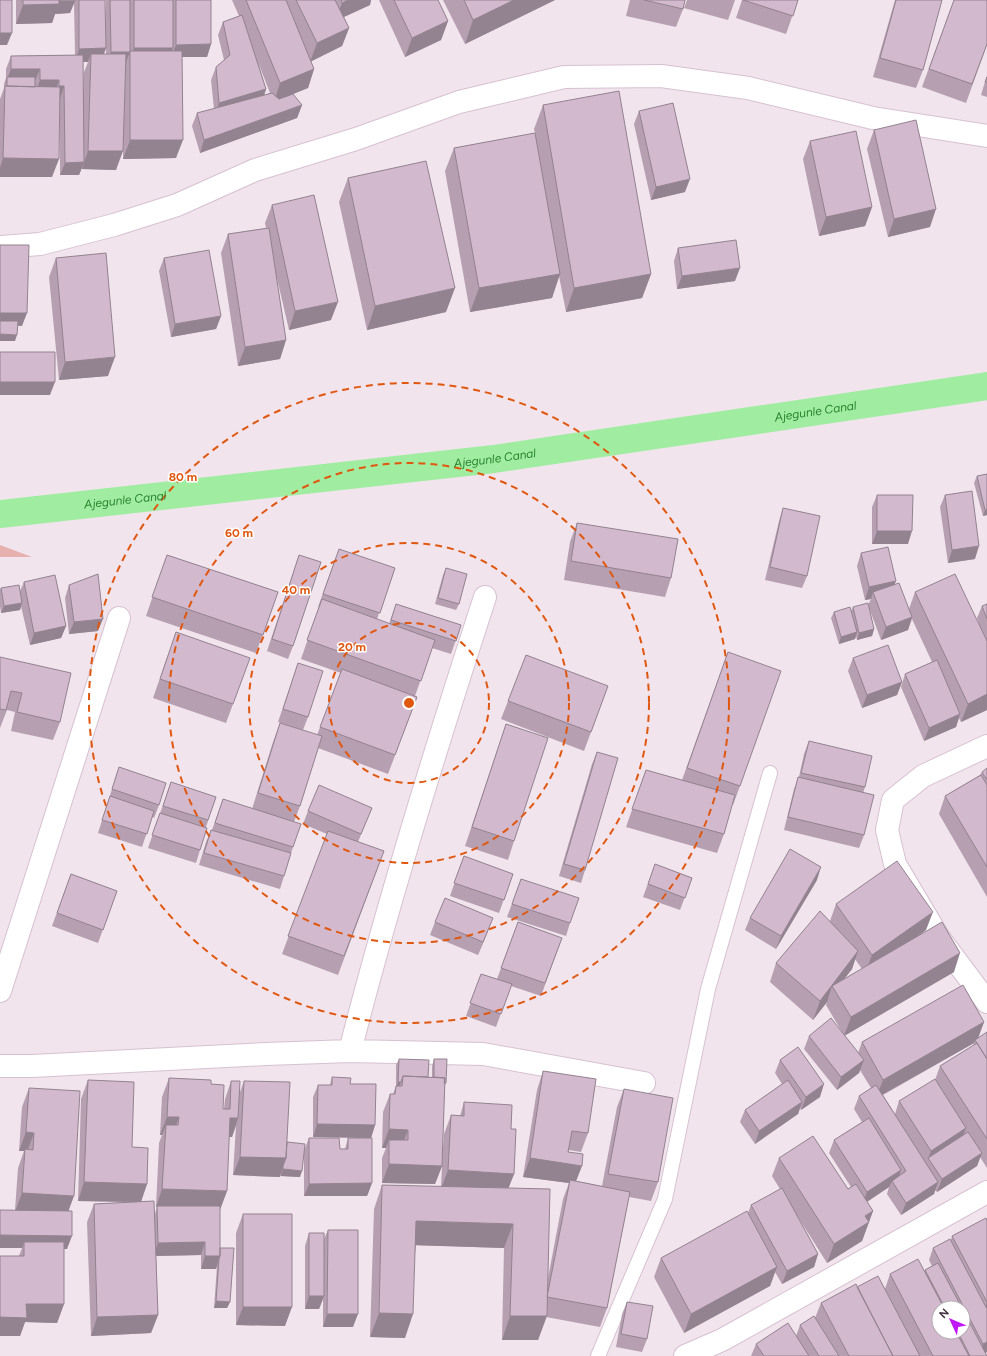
<svg xmlns="http://www.w3.org/2000/svg" width="987" height="1356" viewBox="0 0 987 1356" font-family="Figtree,sans-serif">
<style>
.green{fill:#e5b0ad}
.lines{fill:none;stroke-linecap:round;stroke-linejoin:round}
.canal{stroke:#a0eda2;stroke-width:28}
.service-casing{stroke:#d7c1d1;stroke-width:16}
.minor-casing{stroke:#d7c1d1;stroke-width:24}
.service{stroke:#fff;stroke-width:14}
.minor{stroke:#fff;stroke-width:22}
.wall{fill:#b59fb0;fill-rule:evenodd}
.shaded-wall{fill:#938290}
.building{fill:#d2b9cd;stroke:#938290}
.ring{fill:none;stroke:#e0570f;stroke-width:2;stroke-dasharray:7 5}
.labels{text-anchor:middle;stroke-width:3;stroke-linejoin:round;paint-order:stroke}
.water-label{font-size:12px;font-style:italic;fill:#29842c;stroke:#fff}
.centre{fill:#e0570f;stroke:#fff;stroke-width:2}
.ring-label{font-size:12px;text-anchor:middle;font-weight:bold;fill:#e0570f;stroke:#fff;stroke-width:3;stroke-linejoin:round;paint-order:stroke}
</style>
<rect width="100%" height="100%" fill="#f1e4ed"/>
<path class="green" d="M0 545 32 557H0Z"/>
<g class="lines">
<path class="canal" id="s1" d="M0 514 494 459 987 386"/>
<g class="service-casing">
<path id="service" d="M598 1356 665 1199 708 989 770 773"/>
</g>
<g class="minor-casing">
<path id="minor" d="M0 247 40 244 114 225 177 205 255 170 356 139 459 102 564 77 661 76 748 88 873 118 987 136
M987 746 923 776 893 800 887 830 895 864 939 938 987 1002
M0 991 119 618
M350 1051C389 898 436 747 485 597
M0 1066H32L266 1054 350 1051 483 1054 644 1083
M685 1356 722 1340 987 1192"/>
</g>
<use href="#service" class="service"/>
<use href="#minor" class="minor"/>
</g>
<path class="wall" d="M16 0H105L106 48 104 54H106V0H211V44L207 57H182L176 158 123 159V142L116 170 82 169V168L79 175H60V115L52 177H0V99L4 88V84L6 78V69L11 56 75 55 74 3 70 13 55 14 52 23 16 24ZM83 62H88L84 72 83 100Z
M232 0H371L370 5 344 17 349 28 342 46 311 61 314 69 308 88 289 95 302 105 297 118 200 153 192 126 197 113 214 109 211 80 216 67 224 60 218 35 223 22 239 16ZM258 62 270 93 264 95 266 89Z
M379 0H438L448 21 441 40 405 57Z
M443 0H555L465 44Z
M630 0H685L683 9 676 27 626 16Z
M687 0H735L728 20 684 8Z
M742 0H798L786 34 736 18Z
M895 0H942L923 70 916 88 873 77Z
M954 0 987 45 966 103 922 87Z
M987 75V97L981 95Z
M543 105 651 274 642 298 566 312 559 276 552 298 470 312 445 171 454 148 535 133 534 129Z
M639 111 685 192 651 200 634 124Z
M874 130 930 227 888 237 867 149Z
M810 141 872 207 865 226 819 236 803 159Z
M348 178 446 312 367 330 339 202Z
M272 205 331 320 289 330 276 274 286 340 280 359 238 366 221 253 228 234 266 228 265 223Z
M678 248 735 281 677 289 674 261Z
M56 258 108 376 59 380 49 277Z
M164 258 221 316 216 329 171 337 159 271Z
M987 474V515L983 516 974 483 977 476Z
M877 495 908 544H872V507Z
M945 495 975 559 948 563 940 507Z
M783 508 807 576 802 588 765 580 779 521Z
M577 523 671 578 665 597 564 580 570 542Z
M861 553 895 584 909 609 915 592 981 629 977 618 982 606 987 604V710L961 722 959 718 956 727 924 741 901 687 905 674 932 662 912 619 908 630 881 640 868 605 871 599 865 600 857 566Z
M167 555 278 592 256 653 146 616Z
M299 555 293 646 288 659 267 651Z
M334 562 395 568 377 619 389 624 396 604 461 625 451 654 432 648 415 696 417 697 388 774 318 748 300 806 294 822 293 847 280 889 199 865 206 842 211 830H212L223 799 252 809 273 742 280 723 317 735 341 673 301 659 319 607H318Z
M446 568 459 604 456 610 435 604 443 575Z
M24 582 66 626 61 638 30 645 21 606 20 610 1 613 0 606V590L1 588 20 591Z
M69 585 98 631 69 634 65 598Z
M853 607 874 629 872 636 857 640 856 636 855 639 839 644 831 618 834 612 851 611Z
M176 632 233 704 226 723 153 698Z
M728 652 740 786 733 805 732 804 724 834 717 853 626 827 646 770 682 780Z
M0 657 60 722 53 740 11 731 15 712 7 710 0 728Z
M853 658 902 682 897 695 862 708 848 671Z
M298 663 308 717 303 730 278 722Z
M608 686 584 751 501 719 508 701Z
M506 724 514 841 508 860 465 846Z
M809 741 865 787 863 793 864 835 859 848 784 830 794 789 799 777 804 754Z
M597 752 585 870 581 883 559 876 592 764Z
M119 767 159 805 154 818 152 817 142 847 98 833Z
M982 772 987 780V897L939 814 945 796 980 775Z
M171 782 216 797 206 827 200 850 196 863 148 848Z
M308 811 367 820 358 842 384 851 338 975 282 954 327 834 303 824Z
M464 856 513 874 499 913 450 896Z
M655 864 692 878 680 910 643 897Z
M71 874 117 891 98 943 52 926Z
M521 879 570 923 566 936 507 917Z
M817 880 776 949 745 930 750 918Z
M836 904 926 930 919 935 954 972 844 1036 858 1053 862 1042 984 1022 978 1038 987 1032V1168L980 1157 977 1166 937 1192 935 1190 934 1194 901 1215 887 1194 889 1187 867 1202 873 1211 862 1241 827 1263 798 1217 818 1254 814 1267 782 1284 775 1272 770 1286 684 1333 654 1277 661 1258 748 1213 751 1205 780 1189 772 1176 779 1158 848 1189 851 1187 829 1153 834 1140 862 1122 854 1109 859 1096 871 1088 860 1070 859 1073 837 1090 804 1049 809 1036 842 1032 826 1005 827 1002 813 1020 770 982 776 963 830 921ZM855 959 862 969 844 979 852 969ZM974 1043 973 1046 940 1066 935 1080 899 1101 895 1114 883 1095Z
M435 922 488 931 478 955 430 935Z
M518 922 562 938 541 996 511 986 496 1027 466 1016 481 974 497 979Z
M399 1059 428 1077H432V1066L434 1059 446 1083 444 1088 442 1163 444 1134 451 1115 460 1116 464 1102 511 1129 514 1174 508 1188 548 1278 563 1199 569 1183 523 1177 537 1090 543 1071 588 1133 581 1152 569 1150 568 1152 576 1181 602 1186 617 1107 624 1089 658 1182 651 1201 629 1197 607 1308 600 1327 546 1317 538 1340H502L504 1248 416 1245 405 1338 370 1337 374 1209 382 1185 441 1187 442 1166 435 1184 382 1183V1158L386 1148H382L383 1112 390 1094H393L396 1086V1065Z
M780 1060 820 1097 801 1110 800 1108 798 1114 755 1144 740 1122 745 1110 782 1084 775 1073Z
M332 1077 350 1084 375 1125 371 1138 313 1137V1097L318 1085H330Z
M169 1078 211 1084 223 1109H224L225 1099 231 1081 240 1092 244 1081 287 1142 300 1177 281 1176V1172L280 1177 233 1175 236 1126 232 1137H229L227 1191 220 1209V1248L230 1302 227 1308H214L217 1266 216 1269H201V1255L156 1256 158 1315 151 1333 91 1336 87 1222 94 1204 127 1202 78 1201 81 1099 88 1080 132 1147 147 1184 141 1201 155 1214 157 1207H156L159 1143 162 1135H160L162 1097Z
M29 1088 68 1211 67 1249H64V1304L57 1323 25 1322 20 1336H0V1256H19L22 1248 15 1210 18 1168 24 1151H19L22 1107Z
M309 1138 340 1149H345L348 1138 372 1183 367 1196H304V1151Z
M243 1214 285 1326 236 1325V1233Z
M987 1220V1352L985 1353 986 1356H751L756 1344 796 1336 800 1325 815 1318 821 1303 857 1287 885 1289 890 1274 925 1272V1270L932 1266 929 1260 933 1248 951 1240 952 1236ZM939 1308H963V1332H939Z
M328 1230 353 1327H323V1299L319 1309H305V1246L309 1233 324 1239Z
M627 1302 647 1339 642 1352 616 1347 622 1314Z"/>
<path class="shaded-wall" d="M348 0H371L370 5 335 21 342 3Z
M514 0H555L465 44 473 20Z
M58 1H75L70 13 55 14 52 23 16 24 23 5Z
M448 21 441 40 405 57 412 38Z
M349 28 342 46 310 62 317 43Z
M0 33H12L7 45H0Z
M211 44 207 57H171L176 45Z
M106 48 101 61 91 54 88 62H75L79 49Z
M134 48H173L168 61 130 58Z
M111 52H130L125 64 106 65Z
M11 69H40L35 81 6 82Z
M314 69 308 88 274 102 280 83Z
M40 80H59L55 92H36Z
M59 86H64L60 99Z
M266 89 262 102 215 116 219 103Z
M302 105 297 118 200 153 204 140Z
M130 140H183L176 158 123 159Z
M88 151H123L116 170 82 169Z
M3 158 59 159 52 177H0V168Z
M84 162 79 175H60L65 163Z
M690 179 685 192 651 200 656 187Z
M872 207 865 226 819 236 826 217Z
M936 209 930 227 888 237 894 219Z
M740 268 735 281 677 289 682 276Z
M560 274 552 298 470 312 479 288Z
M651 274 642 298 566 312 574 288Z
M455 288 446 312 367 330 375 306Z
M338 302 331 320 289 330 295 311Z
M0 313H27L22 326 0 325Z
M221 316 216 329 171 337 175 324Z
M0 334 17 335 15 341H0Z
M286 340 280 359 238 366 245 347Z
M115 357 108 376 59 380 65 362Z
M0 382H55L50 395H0Z
M987 509V515L983 516 985 510Z
M877 531H912L908 544H872Z
M979 546 975 559 948 563 952 550Z
M896 581 891 594 873 592 871 599 865 600 869 587Z
M22 603 20 610 1 613 4 606Z
M912 617 908 630 881 640 886 627Z
M103 619 98 631 69 634 74 622Z
M66 626 61 638 30 645 34 633Z
M874 629 872 636 857 640 859 633Z
M857 632 855 639 839 644 841 637Z
M902 682 897 695 862 708 867 695Z
M987 694V710L961 722 968 704Z
M960 714 956 727 924 741 929 728Z
M821 867 817 880 776 949 781 936Z
M933 912 926 930 865 974 872 955Z
M493 918 488 931 478 955 483 942Z
M858 951 852 969 835 991 832 986 827 1002 813 1020 820 1001Z
M960 953 954 972 844 1036 851 1017Z
M984 1022 977 1041 975 1040 974 1043 876 1098 883 1080Z
M864 1060 859 1073 837 1090 841 1077Z
M398 1082H401L398 1089 396 1088Z
M824 1084 820 1097 801 1110 806 1097Z
M802 1102 798 1114 755 1144 759 1131Z
M167 1117H179L172 1136 166 1125 162 1135H160Z
M230 1118H238L232 1137 223 1136Z
M317 1124 375 1125 371 1138 313 1137Z
M966 1128 961 1141 928 1159 931 1151Z
M389 1129 408 1130 401 1148 389 1140 386 1148H382Z
M26 1132 34 1133 27 1152 25 1149 24 1151H19Z
M982 1153 977 1166 937 1192 942 1179Z
M240 1157 286 1158 280 1177 233 1175Z
M530 1158 582 1166 575 1184 570 1180 569 1183 523 1177Z
M389 1164 442 1166 435 1184 382 1183Z
M283 1169 302 1171 300 1177 281 1176Z
M448 1170 514 1174 507 1192 441 1189Z
M901 1170 897 1182 892 1181 889 1187 862 1205 867 1192Z
M84 1182 147 1184 141 1202 78 1201Z
M938 1182 934 1194 901 1215 906 1203Z
M372 1183 367 1196H304L309 1184Z
M162 1189 227 1191 220 1210 156 1207Z
M22 1193 74 1196 67 1215 15 1212Z
M873 1211 862 1241 827 1263 834 1244 865 1216Z
M416 1221 513 1224 504 1248 408 1245Z
M0 1235 72 1236 67 1249 24 1248V1242L22 1248H0Z
M205 1242 201 1255 153 1256 158 1243Z
M818 1254 814 1267 782 1284 787 1271Z
M205 1256H220L216 1269H201Z
M777 1267 770 1286 684 1333 691 1314Z
M309 1296H324L319 1309H305Z
M216 1301 230 1302 227 1308H214Z
M987 1301V1312L982 1314 987 1302Z
M26 1304H64L57 1323 25 1322 20 1336H0V1317Z
M243 1307H292L285 1326 236 1325Z
M379 1313 413 1314 405 1338 370 1337Z
M327 1314H358L353 1327H323Z
M158 1315 151 1333 91 1336 97 1317Z
M510 1316H547L538 1340H502Z
M987 1342V1352L979 1356 983 1344Z"/>
<path class="building" d="M0 0H12V33H0Z
M23 0H59V4L23 5Z
M59 0H75V1H59Z
M79 0H105L106 48 79 49Z
M110 0H130V52H111Z
M134 0H173V48H134Z
M176 0H211V44L176 45Z
M246 0H286L314 69 280 83Z
M296 0H335L349 28 317 43Z
M341 0H348L342 3Z
M394 0H438L448 21 412 38Z
M464 0H514L473 20Z
M644 0H685L683 9Z
M743 0H798L793 16Z
M896 0H942L923 70 880 58Z
M954 0H987V44L972 84 929 69Z
M242 15 266 89 219 103 216 67 230 55 223 22Z
M130 51H182L183 140H130Z
M91 54H126L123 151H88Z
M83 55 84 162 65 163 64 86H59V80H40V69H11V56Z
M7 77H35V87L7 86Z
M987 77V83L985 82Z
M5 86 60 87 59 159 3 158Z
M619 91 651 274 574 288 543 105Z
M272 93 279 99 293 94 302 105 204 140 197 113Z
M673 103 690 179 656 187 639 111Z
M916 120 936 209 894 219 874 130Z
M856 131 872 207 826 217 810 141Z
M535 133 560 274 479 288 454 148Z
M426 161 455 288 375 306 348 178Z
M314 195 338 302 295 311 272 205Z
M269 228 286 340 245 347 228 234Z
M736 240 740 268 682 276 678 248Z
M0 245H29L27 313H0Z
M209 250 221 316 175 324 164 258Z
M106 253 115 357 65 362 56 258Z
M0 321H18L17 335 0 334Z
M0 352H55V382H0Z
M987 474V509L985 510 977 476Z
M972 491 979 546 952 550 945 495Z
M877 495H913L912 531H877Z
M783 508 820 516 807 576 770 567Z
M577 523 678 539 671 578 571 561Z
M888 547 896 581 869 587 861 553Z
M339 549 395 568 380 613 323 594Z
M167 555 278 592 263 635 152 597Z
M299 555 321 562 293 646 272 639Z
M446 568 467 574 459 604 438 598Z
M98 574 103 619 74 622 69 585Z
M955 574 987 641V694L968 704 915 592Z
M55 575 66 626 34 633 24 582Z
M899 583 912 617 886 627 873 592Z
M19 585 22 603 4 606 1 588Z
M322 599 435 640 421 681 307 640Z
M868 603 874 629 859 633 853 607Z
M396 604 461 625 456 641 391 620Z
M987 604V619L982 606Z
M850 607 857 632 841 637 834 612Z
M176 632 250 658 233 704 160 679Z
M888 645 902 682 867 695 853 658Z
M728 652 781 671 740 786 687 768Z
M526 655 608 686 591 732 508 701Z
M0 657 71 673 60 722 17 712 22 693 11 691 6 710 0 709Z
M937 660 960 714 929 728 905 674Z
M298 663 323 671 308 717 283 709Z
M342 669 417 697 395 755 320 727Z
M280 723 322 736 300 806 258 793Z
M506 724 548 738 514 841 472 827Z
M809 741 872 756 865 787 801 773Z
M597 752 618 758 585 870 564 864Z
M119 767 166 783 159 805 112 789Z
M987 768V780L982 772Z
M646 770 735 795 724 834 632 809Z
M981 775 987 785V867L945 796Z
M798 777 874 795 864 835 788 817Z
M171 782 216 797 208 820 163 806Z
M319 785 372 808 361 834 308 811Z
M110 796 154 811 147 834 102 820Z
M223 799 301 824 293 847 215 823Z
M160 813 207 828 200 850 152 835Z
M211 830 291 853 284 876 204 853Z
M328 831 384 851 344 956 288 936Z
M790 849 821 867 781 936 750 918Z
M464 856 513 874 504 900 454 883Z
M897 861 933 912 872 955 836 904Z
M655 864 692 878 685 898 648 884Z
M71 874 117 891 103 930 57 913Z
M521 879 579 898 570 923 512 904Z
M445 898 493 918 483 942 435 922Z
M820 911 858 951 820 1001 776 963Z
M518 922 562 938 545 983 501 968Z
M942 922 960 953 851 1017 832 986Z
M481 974 512 984 501 1014 470 1003Z
M963 985 984 1022 883 1080 862 1042Z
M831 1018 864 1060 841 1077 809 1036Z
M987 1032V1059L975 1040Z
M977 1043 987 1059V1139L940 1066Z
M798 1047 824 1084 806 1097 780 1060Z
M399 1059 429 1060 428 1077 403 1076 401 1082H398Z
M434 1059H447L446 1083H444L445 1078 434 1077Z
M543 1071 596 1079 588 1133 572 1131 568 1152 583 1154 582 1166 530 1158Z
M403 1076 445 1078 442 1166 389 1164V1140H408V1130L389 1129 390 1094H395L396 1086H402Z
M332 1077 351 1078 350 1084H376L375 1125 317 1124 318 1085H332Z
M169 1078 211 1080V1084L224 1085 223 1109H230L231 1081H240L238 1118H230L227 1191 162 1189 166 1125H178L179 1117H167Z
M935 1079 966 1128 931 1151 899 1101Z
M88 1080 134 1082 132 1147 148 1148 147 1184 84 1182Z
M788 1080 802 1102 759 1131 745 1110Z
M244 1081 290 1082 286 1158 240 1157Z
M876 1085 938 1182 906 1203 892 1181 906 1171 859 1096Z
M29 1088 80 1091 74 1196 22 1193 25 1149 33 1150 34 1133 26 1132Z
M624 1089 673 1098 658 1182 608 1174Z
M464 1102 512 1105 511 1129H516L514 1174 448 1170 451 1115 464 1116Z
M869 1118 901 1170 867 1192 834 1140Z
M968 1132 982 1153 942 1179 928 1158Z
M813 1136 848 1189 856 1184 873 1211 865 1216 869 1222 834 1244 779 1158Z
M309 1138H339L340 1149H348V1138H372V1183L309 1184Z
M287 1142 305 1144 302 1171 283 1169V1166L286 1158Z
M570 1180 630 1192 607 1308 547 1297Z
M382 1185 550 1189 547 1316H510L513 1224 416 1221 413 1314 379 1313Z
M782 1188 818 1254 787 1271 751 1205Z
M154 1201 158 1315 97 1317 94 1204Z
M157 1206H220V1256H205V1242L158 1243Z
M0 1210 72 1211V1236L0 1235Z
M747 1211 777 1267 691 1314 661 1258Z
M243 1214H292V1307H243Z
M986 1218 987 1221V1302L952 1236Z
M328 1230H358V1314H327Z
M309 1233H324V1296H309Z
M950 1239 987 1309V1342L983 1344 933 1248Z
M24 1242H64V1304H26L27 1318 0 1317V1256H24Z
M220 1248H234L230 1302 216 1301 219 1259 220 1256Z
M918 1259 944 1308H939V1332H956L969 1356H933L890 1274Z
M938 1263 962 1308H945L925 1270Z
M878 1276 920 1356H893L857 1287Z
M856 1284 893 1356H849L821 1303Z
M627 1302 653 1306 647 1339 621 1334Z
M963 1310 987 1356H970L958 1332H963Z
M814 1316 839 1356H819L800 1325Z
M788 1323 809 1356H764L756 1344Z"/>
<g class="ring">
<circle cx="409" cy="703" r="80"/>
<circle cx="409" cy="703" r="160"/>
<circle cx="409" cy="703" r="240"/>
<circle cx="409" cy="703" r="320"/>
</g>
<g class="labels">
<g class="water-label">
<text dy="4" stroke="none"><textPath href="#s1" startOffset="822">Ajegunle Canal</textPath></text>
<text dy="4" stroke="none"><textPath href="#s1" startOffset="498">Ajegunle Canal</textPath></text>
<text dy="4" stroke="none"><textPath href="#s1" startOffset="126">Ajegunle Canal</textPath></text>
</g>
</g>
<circle cx="409" cy="703" r="6" class="centre"/>
<g class="ring-label">
<text x="183" y="481">80 m</text>
<text x="239" y="537">60 m</text>
<text x="296" y="594">40 m</text>
<text x="352" y="651">20 m</text>
</g>
<g transform="translate(951 1320) rotate(314)"><circle r="19" fill="#ffffff" stroke="#b4aeb3"/>
<path d="M0-3L7 15L0 10L-7 15Z" fill="#bf18f4"/>
<text y="-6" font-size="11" font-weight="bold" text-anchor="middle" fill="#433440">N</text>
</g>
</svg>
